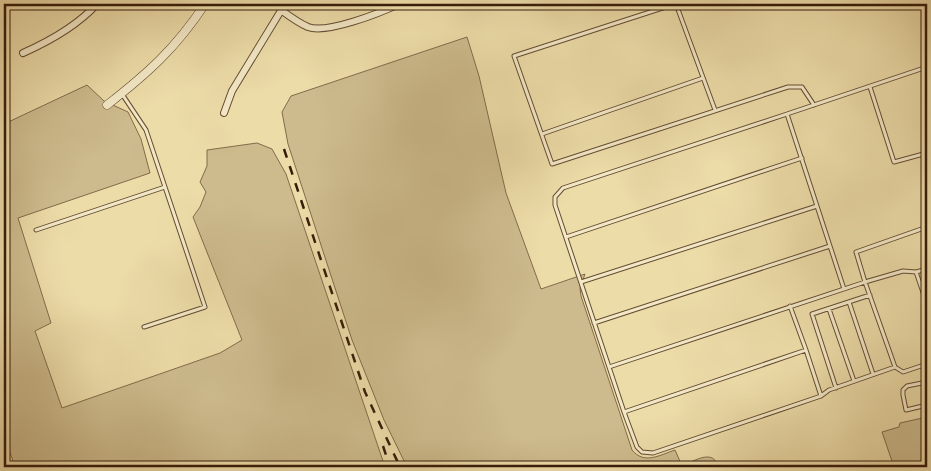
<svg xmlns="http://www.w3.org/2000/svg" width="931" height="471" viewBox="0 0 931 471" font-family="'Libre Caslon Text',serif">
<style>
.green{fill:#cdbb8d;stroke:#826b4c}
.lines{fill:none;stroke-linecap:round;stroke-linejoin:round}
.service-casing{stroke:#644b32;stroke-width:5}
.minor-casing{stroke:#644b32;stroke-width:8}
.tertiary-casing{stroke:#644b32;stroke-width:9}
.service{stroke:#f3e8c6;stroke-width:3}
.minor{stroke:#f3e8c6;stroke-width:6}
.tertiary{stroke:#f3e8c6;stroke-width:8}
.rail{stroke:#371b0a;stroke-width:2.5;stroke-dasharray:9 9;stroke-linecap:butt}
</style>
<rect width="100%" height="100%" fill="#ecdca8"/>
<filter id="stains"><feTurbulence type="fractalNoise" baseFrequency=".004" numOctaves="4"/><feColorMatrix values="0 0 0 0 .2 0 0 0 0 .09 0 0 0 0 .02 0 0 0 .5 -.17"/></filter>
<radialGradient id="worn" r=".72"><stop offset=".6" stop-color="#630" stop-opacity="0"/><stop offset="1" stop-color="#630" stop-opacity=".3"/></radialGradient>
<path class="green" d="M467 37 479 76 506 193 541 289 585 274 580 288 581 296 632 450C644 465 660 455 675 450L682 466C694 461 714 448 718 467H407L384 420 352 340 288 144 282 112 291 96Z
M87 85 104 101 128 112 141 139 150 173 18 218 51 323 35 331 62 408 220 353 242 340 193 217 200 207 206 192 200 182 207 166V150L257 143 272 149 286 174 385 467H15L4 435V124Z
M927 417V467H894L882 432 899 427 900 423Z"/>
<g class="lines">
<g class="service-casing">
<path id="service" d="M675 4 514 56 552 164 788 87H802L814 105
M676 4 715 110
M870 87 894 162 927 153
M122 94 146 130 205 307 144 327
M787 114 927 67
M542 134 703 78
M36 230 165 187
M566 237 802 158
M916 272 927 269
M581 282 817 206
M849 302 873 374
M927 304 916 272 903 271 865 282 895 367 903 372 927 364
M790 306 806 350 624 412 609 367 856 285 865 282 856 252 927 227
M829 309 854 381
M594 323 830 246
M609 367 555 205V197L563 188 787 114 844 289
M927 382 907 386 903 390V395L906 410 927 405
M836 388 812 314 870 295
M821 396 829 390 895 367
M624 412 637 447 642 452 653 453 821 396 806 350"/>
</g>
<g class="minor-casing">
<path id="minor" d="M281 10C289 16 299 23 308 27 327 34 380 13 399 4
M23 53C50 41 77 26 97 4
M224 113 232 91 285 4"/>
</g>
<g class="tertiary-casing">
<path id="tertiary" d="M107 105C148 73 176 48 205 4"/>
</g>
<use href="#service" class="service"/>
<use href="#minor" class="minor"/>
<use href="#tertiary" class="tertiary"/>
<path class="rail" d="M284 149 365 392 400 467
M383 446 390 467
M4 447 11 467"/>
</g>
<rect width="931" height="471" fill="none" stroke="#ecdca8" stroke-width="20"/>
<rect x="5" y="5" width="921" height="461" fill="none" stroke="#371b0a" stroke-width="2.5"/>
<rect x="10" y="10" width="911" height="451" fill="none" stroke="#371b0a"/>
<rect width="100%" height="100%" filter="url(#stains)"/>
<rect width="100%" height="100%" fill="url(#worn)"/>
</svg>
